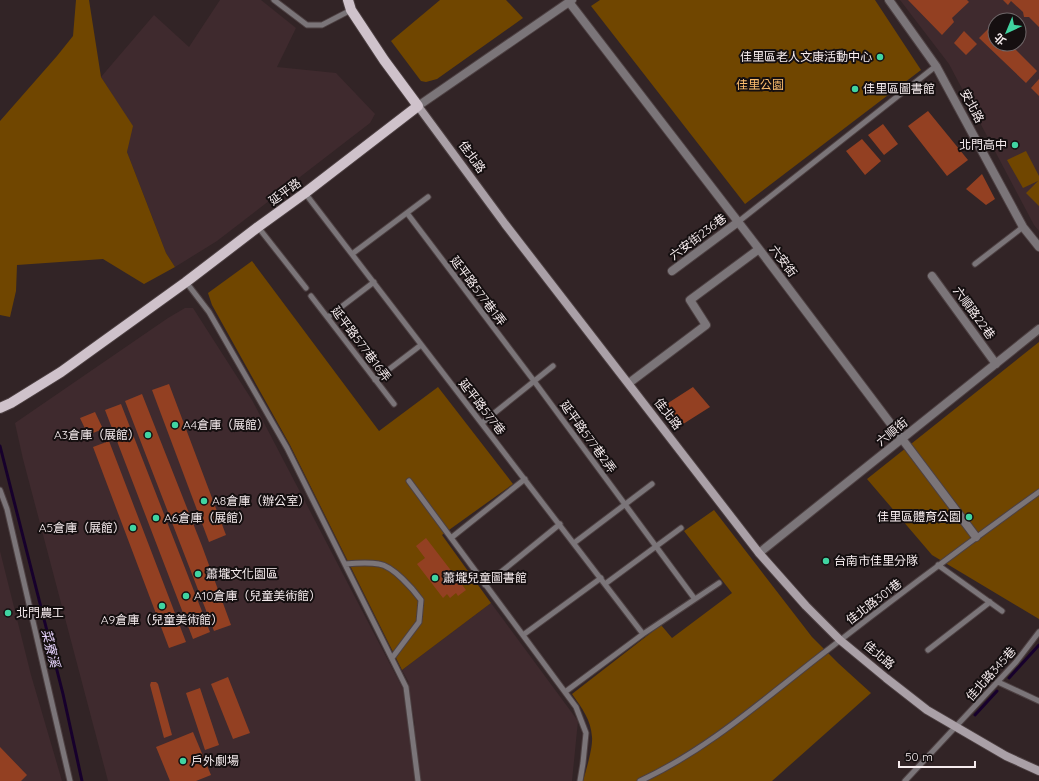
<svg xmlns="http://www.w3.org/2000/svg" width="1039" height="781" viewBox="0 0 1039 781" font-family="Quicksand,'Noto Sans TC',sans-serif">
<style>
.built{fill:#3f2a2e;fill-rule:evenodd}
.green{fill:#704600}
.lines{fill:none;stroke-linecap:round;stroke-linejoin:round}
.stream{stroke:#17002c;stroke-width:3}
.building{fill:#934022}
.lane-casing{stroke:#4d4042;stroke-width:7}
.street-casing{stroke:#4d4042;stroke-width:10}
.secondary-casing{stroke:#4d4042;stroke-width:10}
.primary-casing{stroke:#4d4042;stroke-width:12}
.lane{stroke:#7b7579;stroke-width:5}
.street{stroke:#7b7579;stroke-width:8}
.secondary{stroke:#aaa0a7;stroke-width:8}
.primary{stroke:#cfc2cb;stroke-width:10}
.poi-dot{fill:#40d4a1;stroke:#150f10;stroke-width:1.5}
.labels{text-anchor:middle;stroke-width:4;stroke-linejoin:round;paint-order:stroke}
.poi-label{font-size:12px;fill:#f6ecee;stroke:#150f10;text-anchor:start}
.park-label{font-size:12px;fill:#fbbd6e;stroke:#150f10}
.street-label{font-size:12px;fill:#f6ecee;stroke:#150f10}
.water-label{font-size:13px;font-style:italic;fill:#e5d2fc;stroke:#150f10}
</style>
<rect width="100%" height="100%" fill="#322426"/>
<path class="built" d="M220 0H261L296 28 277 67 336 73 375 114 370 123 217 241 175 267 166 253 127 152 132 126 101 77 154 15 189 47Z
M900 0H1039V231L1034 225 949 64ZM995 20H1019V44H995Z
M185 308H193L252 400 403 689 407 721 415 726 408 681 402 670 491 603 578 721 572 781H108L23 459 15 423 168 318Z
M0 551 31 675 62 781H0Z"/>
<path class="green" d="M76 0H89L101 77 133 126 127 152 166 253 175 267 144 284 103 259 17 265 16 291 10 317 0 315V121L57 56 73 36Z
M440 0H506L523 18 437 79 426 82 421 81 391 41Z
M600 0H875L921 70 745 204 591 6Z
M1026 151 1039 176V206L1026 193 1038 181 1023 188 1007 160Z
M252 261 379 431 438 387 513 484 442 535 491 603 402 670 290 445 212 305 208 293Z
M1039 342V619L932 555 867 479Z
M714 510 812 637 838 663 871 693 772 781H583C586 770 593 748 592 737 591 720 582 708 572 694L661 625 672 638 732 593 684 531Z"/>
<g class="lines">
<path class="stream" d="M0 446 63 694 82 781
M1009 678 1039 645
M975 715 997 691"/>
</g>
<path class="building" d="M908 0H967L969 2 952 18 954 22 942 35Z
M1003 0H1039V27L1029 17H1024L1023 12 1011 1 1008 5Z
M991 26 995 30V44H1010L1037 71 1026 83 979 38Z
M964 31 977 44 966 55 954 43Z
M1039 79V96L1031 88Z
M928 111 968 160 947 176 908 126Z
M883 124 898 144 884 155 868 135Z
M862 139 881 161 865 175 846 151Z
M982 174 995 199 986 205 966 189Z
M169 384 226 535 209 542 152 390Z
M693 387 710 407 680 426 665 405Z
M142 394 202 546 231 625 214 631 125 401Z
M121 404 210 632 193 639 105 410Z
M95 412 103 429 88 435 80 418Z
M109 441 186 642 169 648 93 447Z
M426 538 466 590 458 596 456 593 450 598 447 594 443 598 417 564 425 558 416 546Z
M228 677 250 733 233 739 211 684Z
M151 682H156L158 684 172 735 164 738 150 685Z
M200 688 219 745 205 750 186 693Z
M193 732 211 775 196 781H170L156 747Z
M0 747 27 775 21 781H0Z"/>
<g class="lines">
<g class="lane-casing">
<path id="lane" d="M274 0 307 25H322L351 10
M305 193 643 634
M407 213 534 381 694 598
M738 222 936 66
M258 227 306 288
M352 254 428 197
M975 264 1023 227
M186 282 209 312 287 448 406 687 418 781
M311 296 394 404
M328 317 374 282
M375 380 421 345
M482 423 553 366
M409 481 576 707 586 733 583 763 580 781
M0 490 7 509 70 781
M451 538 525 479
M574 543 652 484
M345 564C356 563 368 562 379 564 393 566 413 589 421 600L419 622 392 658
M938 565 1002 611
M605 584 681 528
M485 585 560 524
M523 635 601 578
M928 650 990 602
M998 682 1039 701
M565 692 643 634 719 583
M640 781C707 750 763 700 821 655 893 599 965 545 1039 492
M905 781 1016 662 1039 632"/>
</g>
<g class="street-casing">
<path id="street" d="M889 0 936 66 1023 227 1039 247
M569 2 759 249 976 537
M418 106 572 0
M672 271 738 222
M932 276 996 364
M629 383 706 325 690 300 759 249
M759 553 1039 329"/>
</g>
<g class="secondary-casing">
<path id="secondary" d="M418 106 505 224 759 553 806 606 840 640 886 678 927 710 1006 756 1039 771"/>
</g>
<g class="primary-casing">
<path id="primary" d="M0 408 11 403 61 372 186 282 258 227 305 193 418 106 384 60 351 10 348 0"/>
</g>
<use href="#lane" class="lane"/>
<use href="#street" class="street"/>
<use href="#secondary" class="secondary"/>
<use href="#primary" class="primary"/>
</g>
<g class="poi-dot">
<circle cx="880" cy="57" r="4"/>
<circle cx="855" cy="89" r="4"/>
<circle cx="1015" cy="145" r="4"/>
<circle cx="175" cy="425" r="4"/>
<circle cx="148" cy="435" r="4"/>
<circle cx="204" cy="501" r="4"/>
<circle cx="969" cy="517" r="4"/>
<circle cx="156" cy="518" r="4"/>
<circle cx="133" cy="528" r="4"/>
<circle cx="826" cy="561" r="4"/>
<circle cx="198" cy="574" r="4"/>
<circle cx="435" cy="578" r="4"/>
<circle cx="186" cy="596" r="4"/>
<circle cx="162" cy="606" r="4"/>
<circle cx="8" cy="613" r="4"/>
<circle cx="183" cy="761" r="4"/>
</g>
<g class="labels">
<g class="poi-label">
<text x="872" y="61" text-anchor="end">佳里區老人文康活動中心</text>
<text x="863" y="93">佳里區圖書館</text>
<text x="1007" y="149" text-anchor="end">北門高中</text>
<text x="183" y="429">A4倉庫（展館）</text>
<text x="140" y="439" text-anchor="end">A3倉庫（展館）</text>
<text x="212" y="505">A8倉庫（辦公室）</text>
<text x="961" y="521" text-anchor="end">佳里區體育公園</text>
<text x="164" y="522">A6倉庫（展館）</text>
<text x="125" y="532" text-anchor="end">A5倉庫（展館）</text>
<text x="834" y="565">台南市佳里分隊</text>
<text x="206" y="578">蕭壠文化園區</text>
<text x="443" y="582">蕭壠兒童圖書館</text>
<text x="194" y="600">A10倉庫（兒童美術館）</text>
<text x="16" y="617">北門農工</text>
<text x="162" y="624" text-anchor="middle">A9倉庫（兒童美術館）</text>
<text x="191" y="765">戶外劇場</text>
</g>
<g class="park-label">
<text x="760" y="89">佳里公園</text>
</g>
<g class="street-label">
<text transform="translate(972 106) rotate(62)" y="4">安北路</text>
<text transform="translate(472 157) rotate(54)" y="4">佳北路</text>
<text transform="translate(285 192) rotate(-36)" y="4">延平路</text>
<text transform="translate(698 237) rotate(-37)" y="4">六安街236巷</text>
<text transform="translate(783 261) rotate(53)" y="4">六安街</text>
<text transform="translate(478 291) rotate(53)" y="4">延平路577巷1弄</text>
<text transform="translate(974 313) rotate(54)" y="4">六順路22巷</text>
<text transform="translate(361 344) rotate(53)" y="4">延平路577巷16弄</text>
<text transform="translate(482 407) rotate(52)" y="4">延平路577巷</text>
<text transform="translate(668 414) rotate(52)" y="4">佳北路</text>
<text transform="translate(892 432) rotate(-39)" y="4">六順街</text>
<text transform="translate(588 437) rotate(54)" y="4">延平路577巷2弄</text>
<text transform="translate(874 602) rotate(-37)" y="4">佳北路301巷</text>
<text transform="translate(879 655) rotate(40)" y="4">佳北路</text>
<text transform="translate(991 674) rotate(-48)" y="4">佳北路345巷</text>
</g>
<g class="water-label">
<text transform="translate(51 648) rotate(76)" y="5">菜寮溪</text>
</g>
</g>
<g transform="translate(1007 32) rotate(224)"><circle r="19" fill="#150f10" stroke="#6f6769"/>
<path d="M0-3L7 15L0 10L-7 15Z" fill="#40d4a1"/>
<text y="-6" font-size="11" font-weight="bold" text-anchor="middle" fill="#f6ecee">北</text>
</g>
<path d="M899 761v6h76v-6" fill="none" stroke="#f6ecee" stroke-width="2"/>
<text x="905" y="761" font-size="12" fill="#f6ecee" stroke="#150f10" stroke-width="3" paint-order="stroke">50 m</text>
</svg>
